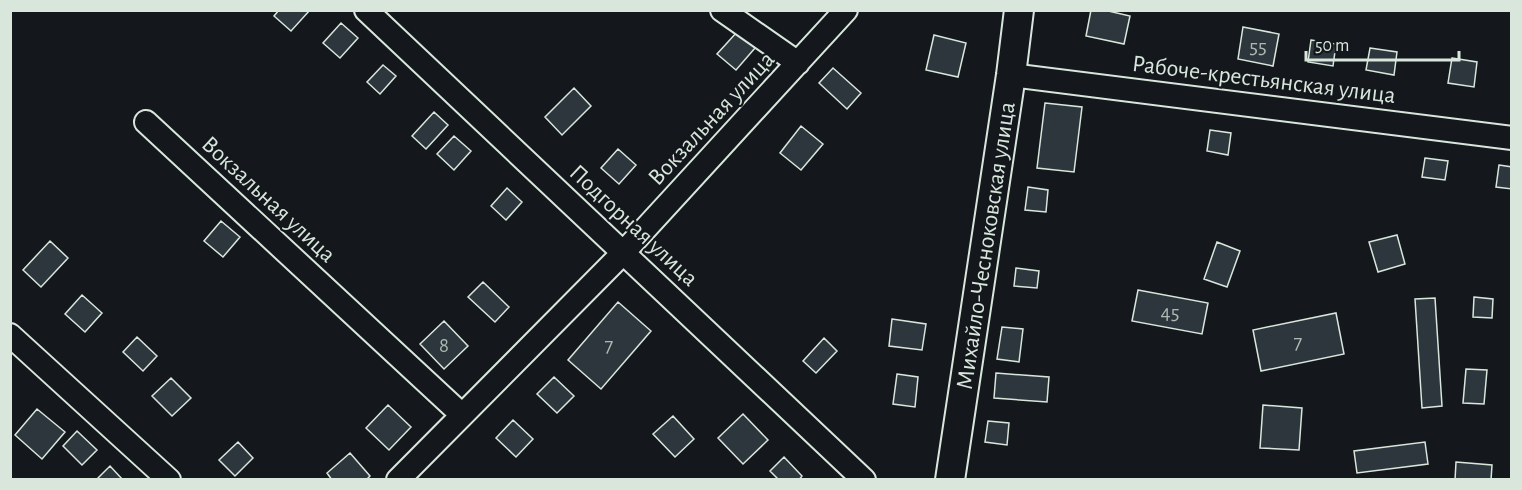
<svg xmlns="http://www.w3.org/2000/svg" width="1522" height="490" viewBox="0 0 1522 490" font-family="'Alegreya Sans',sans-serif">
<style>
.building{fill:#2c363c;stroke:#d8e6dc;stroke-width:1.5}
.lines{fill:none;stroke-linecap:round;stroke-linejoin:round}
.minor-casing{stroke:#d8e6dc;stroke-width:26}
.major-casing{stroke:#d8e6dc;stroke-width:32}
.minor{stroke:#14181c;stroke-width:22}
.major{stroke:#14181c;stroke-width:28}
.labels{text-anchor:middle;stroke-width:4.5;stroke-linejoin:round;paint-order:stroke}
.number-label{font-size:21px;fill:#adbab4}
.street-label{font-size:24px;fill:#d8e6dc;stroke:#14181c}
</style>
<rect width="100%" height="100%" fill="#14181c"/>
<path class="building" d="M279 10H310L291 31 274 16Z
M1091 10H1104L1130 16 1124 44 1086 36Z
M341 23 358 38 340 58 323 43Z
M1243 27 1279 34 1273 66 1238 59Z
M737 32 755 48 736 70 717 54Z
M934 35 966 43 958 77 926 70Z
M1311 40 1336 44 1333 66 1308 62Z
M1370 48 1397 52 1394 75 1366 70Z
M1452 58 1477 62 1474 87 1448 83Z
M383 65 396 76 380 94 367 82Z
M833 68 861 93 847 109 819 83Z
M574 88 591 106 562 135 545 117Z
M1045 103 1082 107 1074 172 1037 168Z
M434 112 448 125 426 149 412 136Z
M801 126 823 144 801 170 780 153Z
M1210 130 1231 133 1228 155 1207 151Z
M454 136 471 151 454 170 437 154Z
M618 149 636 165 619 184 601 168Z
M1425 158 1448 161 1445 180 1422 177Z
M1499 165 1512 167V189L1496 187Z
M1028 187 1048 190 1046 212 1025 210Z
M507 188 522 202 506 220 491 206Z
M221 221 240 237 223 257 204 241Z
M1397 235 1405 264 1378 272 1369 242Z
M50 241 68 258 41 287 23 270Z
M1217 242 1240 251 1227 287 1204 279Z
M1016 268 1039 271 1037 288 1014 286Z
M483 282 509 307 495 322 468 297Z
M1138 290 1208 303 1202 334 1132 321Z
M82 295 102 313 85 332 65 314Z
M1474 297 1493 299 1492 318 1473 317Z
M1435 298 1442 406 1422 408 1415 299Z
M618 302 651 331 601 389 568 360Z
M1336 313 1344 354 1261 371 1253 330Z
M892 319 926 324 922 350 889 346Z
M444 321 468 346 444 369 420 344Z
M1002 327 1023 329 1019 362 997 359Z
M137 337 157 356 143 371 123 352Z
M824 338 837 351 816 373 803 361Z
M1466 369 1487 370 1484 404 1463 403Z
M996 373 1049 377 1047 402 994 398Z
M897 374 918 377 915 407 893 404Z
M554 377 574 396 557 413 537 394Z
M171 378 191 398 172 416 152 396Z
M388 405 411 427 389 450 366 428Z
M1263 405 1302 408 1299 450 1260 448Z
M37 409 65 432 42 459 15 435Z
M743 414 768 440 743 464 718 438Z
M673 416 694 439 675 457 653 434Z
M513 420 533 439 516 457 496 438Z
M988 421 1009 423 1007 445 985 442Z
M77 431 97 450 82 465 63 446Z
M238 442 253 458 235 476 219 460Z
M1425 442 1428 464 1357 473 1354 451Z
M350 453 370 476 366 480H332L327 473Z
M784 457 802 476 799 480H779L770 471Z
M1456 462 1492 465 1491 480H1455Z
M110 466 123 480H96Z"/>
<g class="lines">
<g class="minor-casing">
<path id="minor" d="M366 10 864 480
M722 10 798 63
M1011 75 1512 138
M146 122 461 414
M10 335 169 480
M398 480 623 253 846 10"/>
</g>
<g class="major-casing">
<g id="major">
<path id="s1" d="M950 480 1011 75 1019 10"/>
</g>
</g>
<use href="#minor" class="minor"/>
<use href="#major" class="major"/>
</g>
<g class="labels">
<g class="number-label">
<text x="1258" y="53">55</text>
<text x="1170" y="319">45</text>
<text x="1298" y="349">7</text>
<text x="444" y="352">8</text>
<text x="609" y="352">7</text>
</g>
<g class="street-label">
<text transform="translate(1264 79) rotate(7)" y="8">Рабоче-крестьянская улица</text>
<text transform="translate(711 118) rotate(-47)" y="8">Вокзальная улица</text>
<text transform="translate(269 199) rotate(43)" y="8">Вокзальная улица</text>
<text transform="translate(634 225) rotate(43)" y="8">Подгорная улица</text>
<text dy="8" stroke="none"><textPath href="#s1" startOffset="237">Михайло-Чесноковская улица</textPath></text>
</g>
</g>
<rect width="1522" height="490" fill="none" stroke="#d8e6dc" stroke-width="24"/>
<path d="M1306 51v9h153v-9" fill="none" stroke="#d8e6dc" stroke-width="3"/>
<text x="1315" y="51" font-size="18" fill="#d8e6dc" stroke="#14181c" stroke-width="4.5" paint-order="stroke">50 m</text>
</svg>
